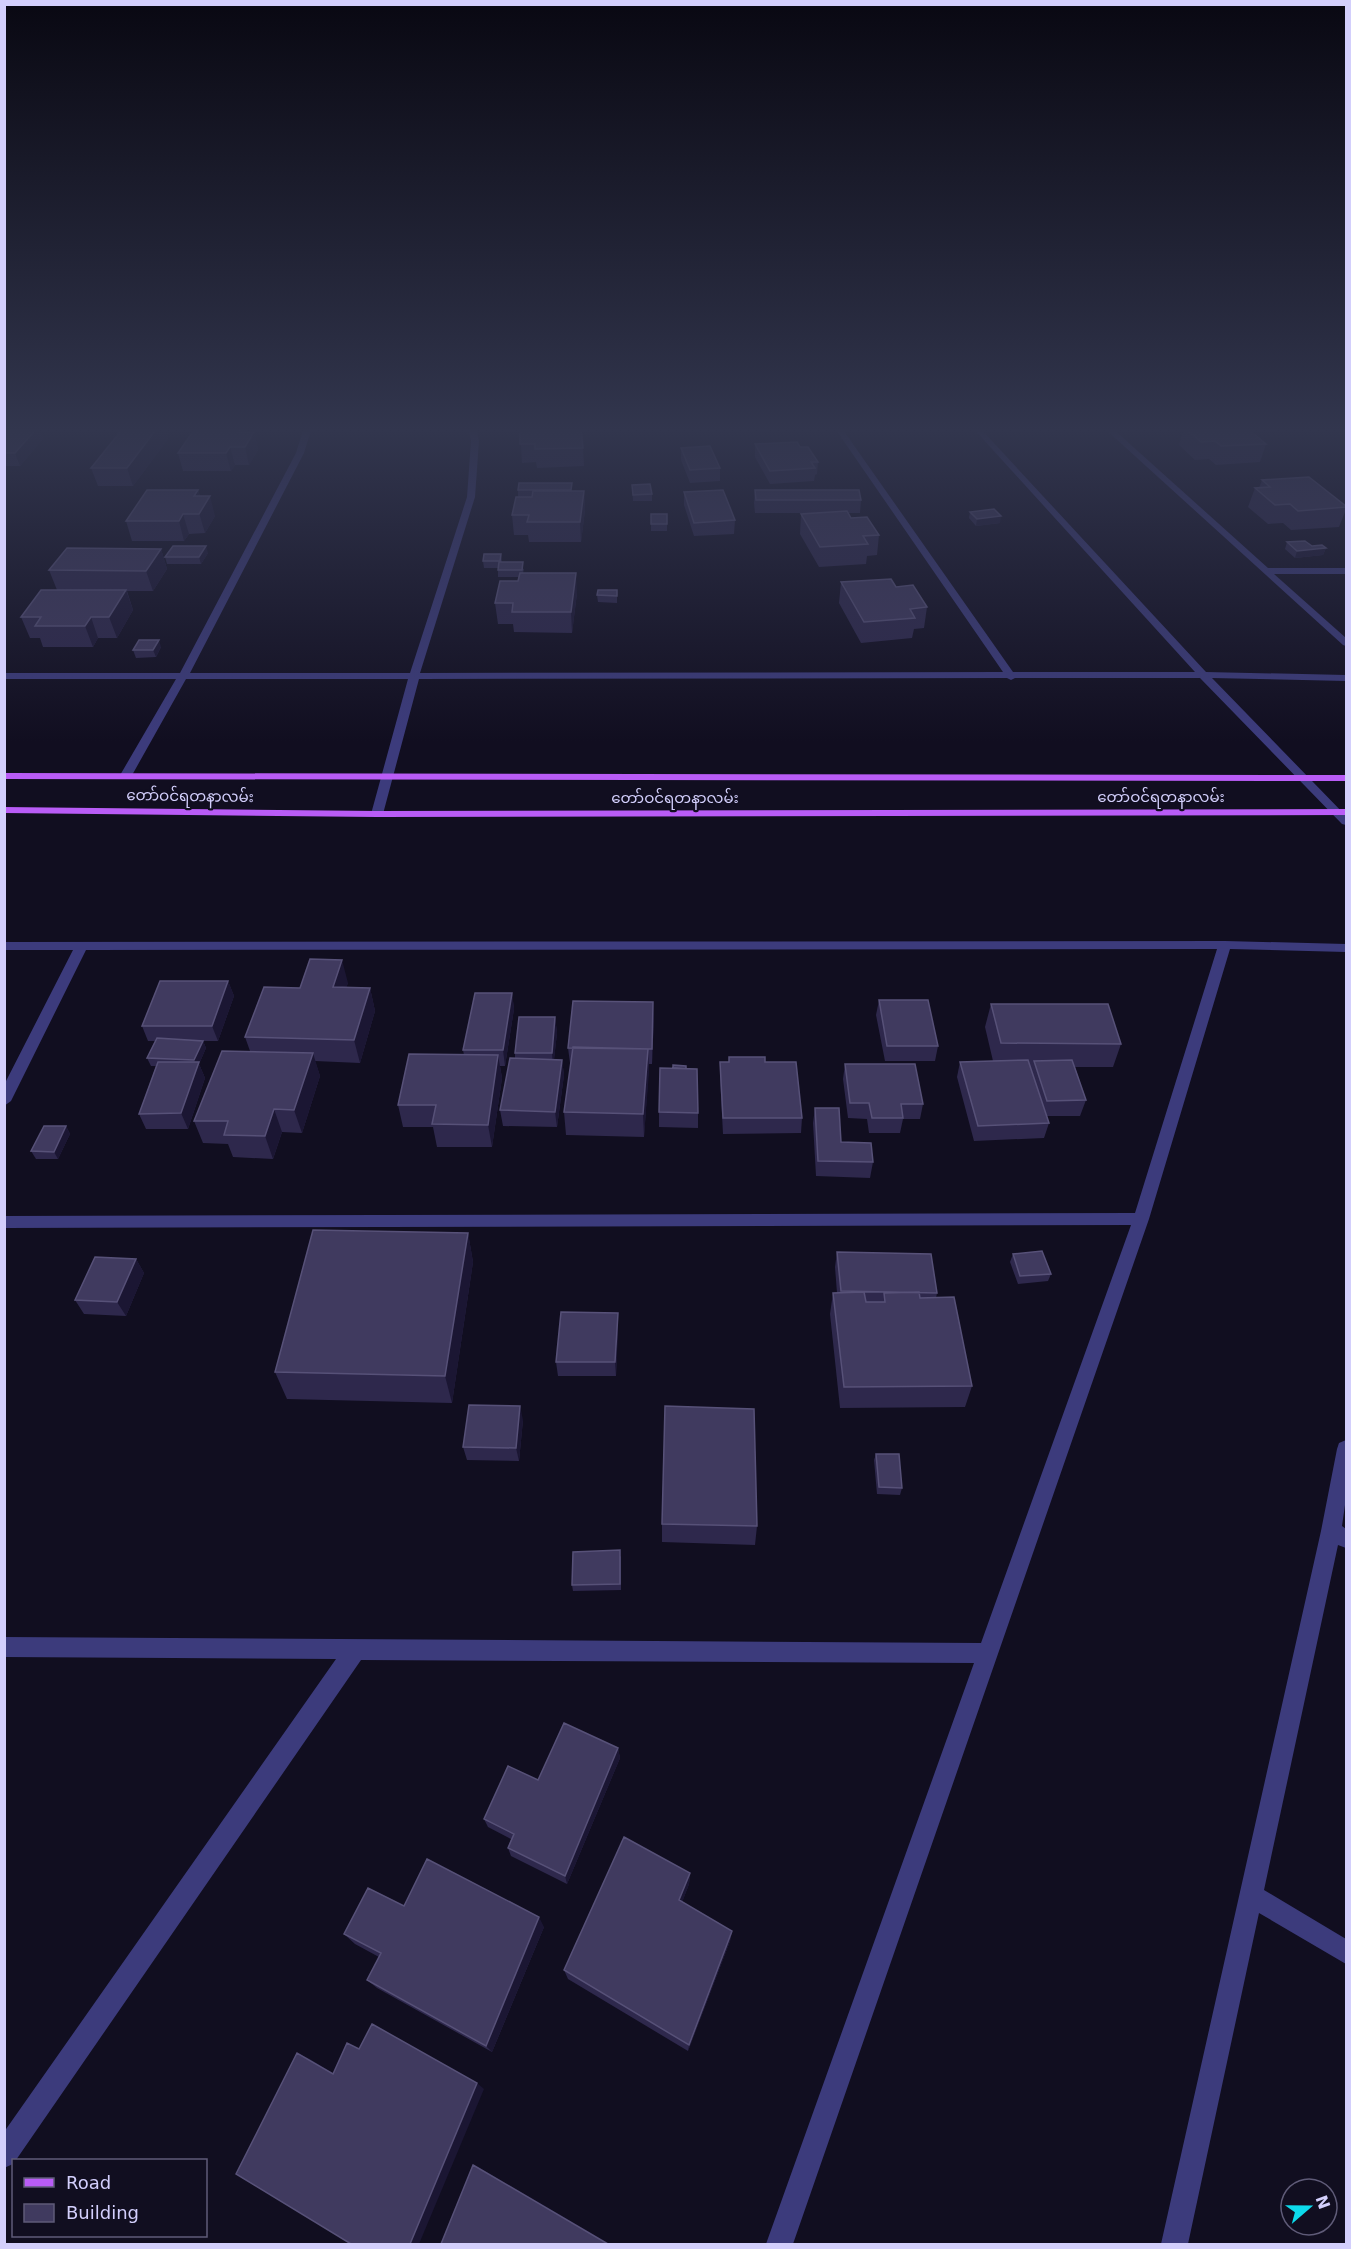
<svg xmlns="http://www.w3.org/2000/svg" width="1351" height="2249" viewBox="0 0 1351 2249" font-family="'DejaVu Sans','Noto Sans Myanmar',sans-serif">
<style>
.lines{fill:none;stroke-linecap:round;stroke-linejoin:round}
.minor{fill:#3c3b7c;fill-rule:evenodd}
.major{fill:#b95cf6;fill-rule:evenodd}
.wall{fill:#2e284c}
.shaded-wall{fill:#1b1633}
.building{fill:#403a5f;stroke:#575178;stroke-width:1.5}
.labels{text-anchor:middle;stroke-width:4.5;stroke-linejoin:round;paint-order:stroke}
.far-street-label{font-size:15px;fill:#d3cffc;stroke:#110e20}
</style>
<rect width="100%" height="100%" fill="#110e20"/>
<g class="lines">
<path class="minor" d="M304 427H312L304 453 190 673H410L467 497 471 441 468 427H476L479 441 475 497 420 673 1003 672 834 427H841L1013 672H1195L972 427H979L1206 672 1346 675V681L1212 678 1346 816V825L1342 824 1200 678H1015L1011 680 1007 678 419 679 383 814 377 817 371 814 408 679H186L131 777 129 779H121L119 777 176 679H4V673H180L296 453Z
M1103 427H1111L1268 568H1346V574H1274L1346 638V646L1343 645Z
M1225 941 1346 944V952L1230 949 1149 1219 793 2244H766L974 1663 361 1660 16 2160H14L13 2164 4 2168V2132L336 1659 4 1657V1637L981 1643 1131 1225 4 1228V1216L1135 1213 1217 949 86 950 11 1101 4 1106V1085L73 950H4V942Z
M1346 1440V1498L1342 1526 1346 1529V1548L1338 1545 1264 1890 1346 1939V1964L1259 1913 1188 2244H1161L1321 1531 1337 1449 1339 1443Z"/>
<path class="major" d="M4 773 1346 775V781L4 779Z
M4 807 377 811 1346 809V815L377 817 4 813Z"/>
</g>
<path class="wall" d="M4 427H39L43 439 20 466H4Z
M124 427H168L169 431 167 434 168 439 133 486H98L91 468Z
M196 427H243L244 432H254L258 450 249 465H235L231 471H183L178 453Z
M1184 427 1266 444 1260 462 1216 465 1209 459 1195 460 1179 445Z
M520 429 583 448 584 466 537 468 536 462 522 463Z
M755 444 800 447 818 462 817 474 815 475 814 481 770 484 755 457Z
M681 448 720 468V481L690 483 681 460Z
M1262 480 1347 507 1339 527 1291 530 1283 523 1268 524 1248 507 1255 488H1259Z
M632 485 652 494V501H633Z
M198 490 200 496 215 516 205 533 189 534 184 541H132L126 521Z
M518 490 584 491 585 510 581 542H529L528 535H514L512 515 532 497H518Z
M755 490 861 500 860 513H849L851 518 879 535 877 555 867 556 866 564 819 567 800 534 801 514 816 513H755L754 503Z
M684 492 735 520 734 534 694 536 684 505Z
M970 512 1000 523 976 526 969 518Z
M651 514H667V531H651Z
M1287 542 1312 546 1326 548 1323 555 1295 558 1285 549Z
M161 549 167 569 153 591H127L133 610 117 638H98L93 647H43L40 638H30L21 617 57 590 49 570Z
M208 553 201 564H167L165 557Z
M501 554 502 562 524 569 523 573 577 593 572 633 514 632 513 624H498L495 603 518 581 519 577H498V568H484L483 561Z
M841 582 896 587 927 607 924 628 914 629 912 638 861 643 839 603Z
M617 590V603L598 602 597 595Z
M161 647 156 657 136 658 133 650Z
M228 981 234 996 218 1041H203L206 1048 199 1064 205 1078 188 1129H146L139 1114 156 1066H151L147 1058 155 1041H148L142 1026Z
M348 983 346 987 370 988 375 1011 360 1063 315 1061 320 1076 302 1133 282 1132 273 1159 233 1157 228 1144 203 1143 194 1121 250 1051 245 1037 300 988Z
M512 993 514 1009 505 1066H500L502 1078 492 1147H437L433 1127H403L398 1105 464 1055 463 1050Z
M879 1000 938 1046 935 1061H885L876 1015Z
M991 1004 1121 1044 1113 1067H1075L1086 1100 1080 1116H1047L1049 1123 1044 1138 974 1141 957 1077 960 1062 993 1061 985 1027Z
M555 1017 557 1033 554 1059 562 1060 564 1075 557 1127 503 1126 500 1110 515 1058V1053Z
M654 1017 652 1064H649L644 1137 566 1135 564 1112 571 1063H570L568 1048Z
M720 1062H765L802 1118 801 1133 723 1134 720 1077Z
M845 1064 923 1104 920 1119H903L900 1133H869L867 1119 848 1118 843 1079Z
M687 1069 698 1113V1128L659 1127V1112Z
M815 1108 841 1142 873 1162 870 1178 816 1176 813 1123Z
M66 1126 70 1134 58 1159H36L31 1151Z
M468 1233 473 1262 452 1403 287 1399 275 1372Z
M837 1252 937 1293 936 1298 972 1386 965 1407 840 1408 830 1314 833 1293H837L835 1267Z
M1013 1254 1051 1274 1048 1281 1018 1284 1010 1262Z
M136 1259 144 1273 126 1316 84 1314 75 1300Z
M618 1313V1327L616 1376H558L556 1362Z
M523 1420 519 1461 467 1460 463 1447Z
M876 1454 902 1488 900 1495 877 1494 874 1460Z
M662 1524 757 1526 755 1545 662 1542Z
M621 1556V1590L573 1591 572 1585Z
M618 1748 620 1758 567 1884 511 1856 508 1848 511 1839 488 1827 484 1819 538 1780Z
M690 1873 689 1884 682 1902 732 1931 730 1941 688 2051 568 1979 564 1970Z
M404 1906 544 1927 492 2052 377 1988 367 1980 379 1957 355 1944 344 1934Z"/>
<path class="shaded-wall" d="M39 427 43 439 20 466 15 453Z
M158 427H168L169 431 167 434 168 439 133 486 127 468Z
M242 427 247 443 254 432 258 450 249 465 245 447 239 432Z
M230 447 235 465 231 471 226 453Z
M198 490 203 508 210 496 215 516 205 533 194 496Z
M584 491 585 510 581 542 580 522Z
M183 514 189 534 184 541 179 521Z
M1001 516 1000 523 976 526 977 519Z
M206 546 208 553 201 564 199 557Z
M1326 548 1323 555 1295 558 1297 551Z
M161 549 167 569 153 591 146 571Z
M576 573 577 593 572 633 571 612Z
M126 590 133 610 117 638 109 617Z
M91 617 98 638 93 647 85 626Z
M159 640 161 647 156 657 153 650Z
M342 960 348 983 339 1010 333 987Z
M228 981 234 996 218 1041 212 1026Z
M370 988 375 1011 360 1063 354 1040Z
M512 993 514 1009 505 1066 503 1050Z
M653 1002 654 1017 652 1064V1049Z
M555 1017 557 1033 553 1069 552 1053Z
M203 1041 206 1048 199 1064 205 1078 188 1129 181 1113 197 1067 194 1060Z
M648 1049 649 1072 644 1137 643 1114Z
M313 1053 320 1076 302 1133 294 1110Z
M498 1055 502 1078 492 1147 488 1125Z
M562 1060 564 1075 557 1127 555 1112Z
M274 1109 282 1132 273 1159 265 1136Z
M66 1126 70 1134 58 1159 54 1152Z
M468 1233 473 1262 452 1403 445 1376Z
M136 1259 144 1273 126 1316 117 1302Z
M618 1313V1327L616 1376 615 1362Z
M520 1406 523 1420 519 1461 516 1448Z
M618 1748 620 1758 567 1884 565 1876Z
M690 1873 689 1884 679 1911V1900Z
M539 1917 544 1927 492 2052 486 2046Z
M732 1931 730 1941 688 2051 689 2045Z
M297 2053 310 2059 344 2080 333 2074Z
M477 2083 484 2089 419 2244H410Z
M473 2165 480 2168 610 2244H608Z"/>
<path class="building" d="M4 427H38L15 453H4Z
M124 427H158L127 468H91Z
M196 427H242L239 432H254L245 447H230L226 453H178Z
M534 427H581L583 448 535 449V444H520V429H534Z
M1184 427H1246L1266 444 1221 446 1215 441 1201 442Z
M797 442 800 447H808L818 462H811L815 468 770 471 755 444Z
M710 446 720 468 690 470 681 448Z
M1309 477 1347 507 1298 511 1290 504 1275 505 1255 488 1270 487 1262 480Z
M519 483H572L571 490H518Z
M650 484 652 494 633 495 632 485Z
M147 490H198L194 496H210L199 514H183L179 521H126Z
M723 490 735 520 694 523 684 492Z
M755 490H859L861 500H756Z
M533 491H584L580 522H527L529 515H512L516 497H532Z
M994 509 1001 516 977 519 970 512Z
M847 511 851 518 867 517 879 535 863 536 868 544 820 547 801 514Z
M651 514H667V524H651Z
M1305 541 1312 546 1322 545 1326 548 1297 551 1287 542Z
M173 546H206L199 557H165Z
M67 548 161 549 146 571 49 570Z
M484 554H501L500 561H483Z
M499 562H523L522 570H498Z
M520 573H576L571 612H512L513 603H495L500 581H518Z
M891 579 896 587 913 585 927 607 910 609 915 618 864 622 841 582Z
M41 590H126L109 617H91L85 626H35L41 617H21Z
M598 590H617V596L597 595Z
M139 640H159L153 650H133Z
M310 959 342 960 333 987 370 988 354 1040 245 1037 264 987 300 988Z
M160 981H228L212 1026H142Z
M475 993H512L503 1050H463Z
M879 1000H928L938 1046H887Z
M573 1001 653 1002 652 1049 568 1048Z
M991 1004H1108L1121 1044 1001 1043Z
M519 1017H555L552 1053H515Z
M157 1038 203 1041 194 1060 147 1058Z
M573 1047 648 1049 643 1114 564 1112Z
M222 1051 313 1053 294 1110 274 1109 265 1136 224 1135 228 1121H194Z
M409 1054 498 1055 488 1125 432 1124 436 1105H398Z
M729 1057H765V1062H796L802 1118H723L720 1062H729Z
M510 1058 562 1060 555 1112 500 1110Z
M1028 1060 1049 1123 978 1126 960 1062Z
M1072 1060 1086 1100 1047 1101 1034 1061Z
M158 1062H199L181 1113 139 1114Z
M845 1064H915L923 1104H901L903 1118H872L869 1103H850Z
M673 1065 686 1066V1069L673 1068Z
M660 1068 697 1069 698 1113 659 1112Z
M815 1108H839L841 1142 871 1143 873 1162 818 1161Z
M44 1126H66L54 1152 31 1151Z
M313 1230 468 1233 445 1376 275 1372Z
M1042 1251 1051 1274 1020 1276 1013 1254Z
M837 1252 931 1254 937 1293 841 1291Z
M95 1257 136 1259 117 1302 75 1300Z
M864 1292 866 1302H885L884 1293 919 1292 920 1298 954 1297 972 1386 844 1387 833 1293Z
M561 1312 618 1313 615 1362H556Z
M469 1405 520 1406 516 1448 463 1447Z
M665 1406 754 1409 757 1526 662 1524Z
M876 1454H899L902 1488 879 1487Z
M620 1550V1584L572 1585 573 1552Z
M564 1723 618 1748 565 1876 508 1848 514 1834 484 1819 508 1766 538 1780Z
M624 1837 690 1873 679 1900 732 1931 689 2045 564 1970Z
M427 1859 539 1917 486 2046 367 1980 381 1953 344 1934 368 1888 404 1906Z
M372 2024 477 2083 410 2244H351L236 2174 297 2053 333 2074 347 2043 359 2049Z
M473 2165 608 2244H441Z"/>
<linearGradient id="sky" x2="0" y2="1"><stop stop-color="#090812"/><stop offset="0.58" stop-color="#32364e"/><stop offset="1" stop-color="#32364e" stop-opacity="0"/></linearGradient>
<rect width="1351" height="742" fill="url(#sky)"/>
<g class="labels">
<g class="far-street-label">
<text transform="translate(190 796) rotate(1)" y="5">တော်ဝင်ရတနာလမ်း</text>
<text x="1161" y="802">တော်ဝင်ရတနာလမ်း</text>
<text x="675" y="803">တော်ဝင်ရတနာလမ်း</text>
</g>
</g>
<rect width="1351" height="2249" fill="none" stroke="#d3cffc" stroke-width="12"/>
<rect x="12" y="2159" width="195" height="78" fill="#110e20" stroke="#5f5b78" stroke-width="1.5"/>
<rect x="24" y="2178" width="30" height="9" fill="#b95cf6" stroke="#5f5b78" stroke-width="1.5"/>
<text x="66" y="2189" font-size="18" fill="#d3cffc">Road</text>
<rect x="24" y="2204" width="30" height="18" fill="#403a5f" stroke="#5f5b78" stroke-width="1.5"/>
<text x="66" y="2219" font-size="18" fill="#d3cffc">Building</text>
<g transform="translate(1309 2207) rotate(70)"><circle r="28" fill="#110e20" stroke="#5f5b78" stroke-width="1.5"/>
<path d="M0-4.5L10 22L0 15L-10 22Z" fill="#0ddaeb"/>
<text y="-9" font-size="16" font-weight="bold" text-anchor="middle" fill="#d3cffc">N</text>
</g>
</svg>
